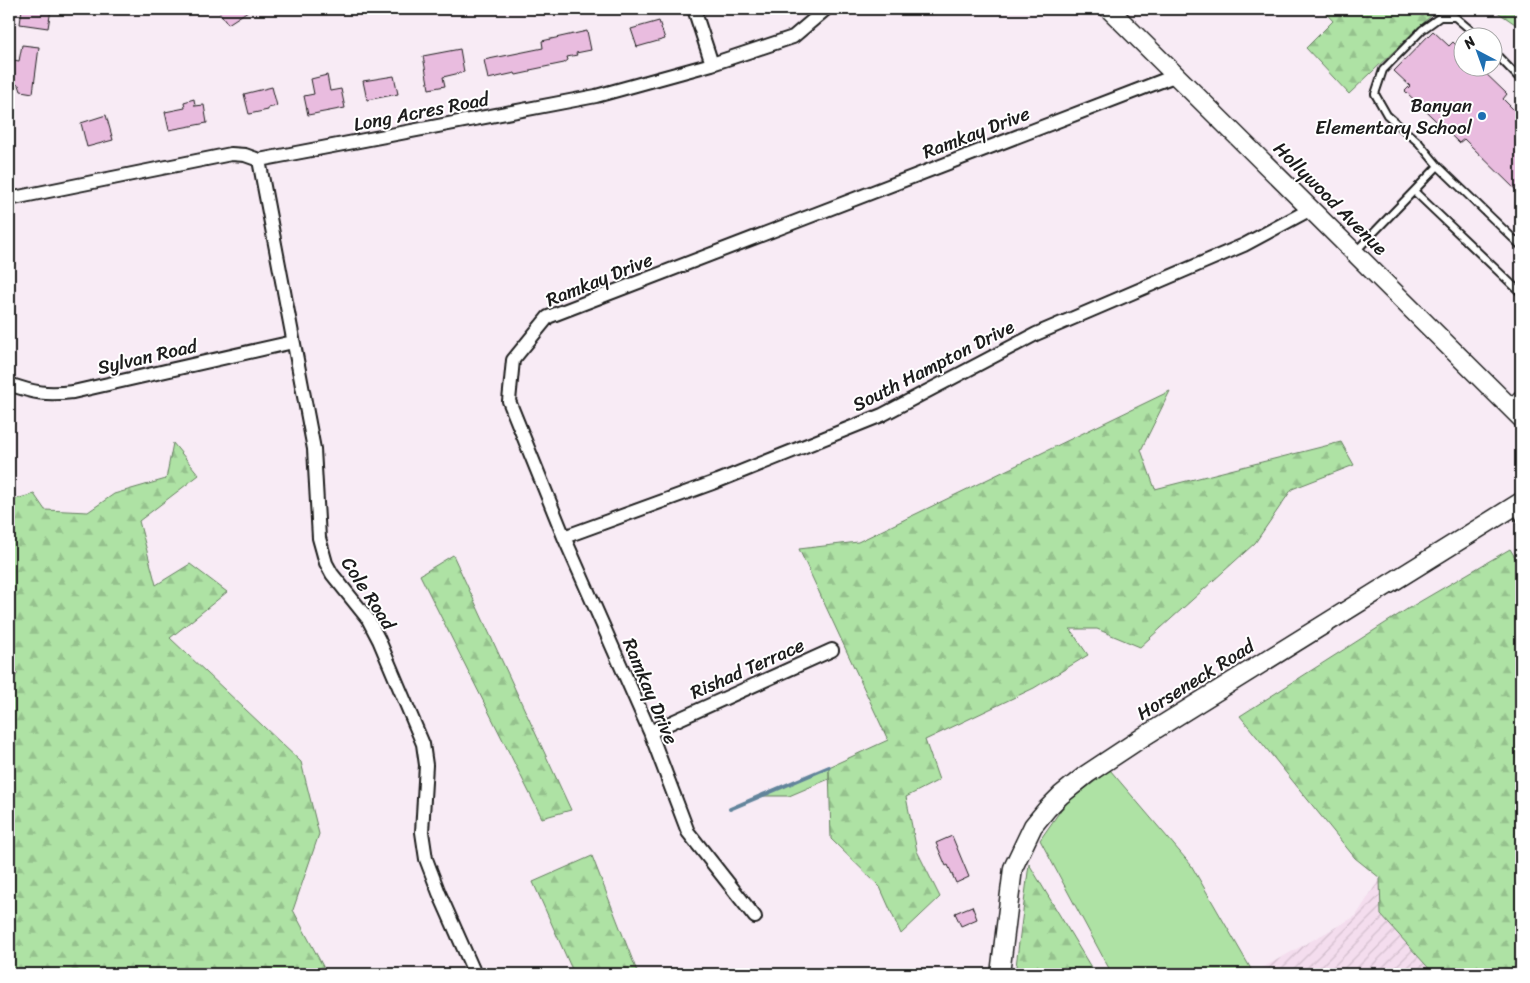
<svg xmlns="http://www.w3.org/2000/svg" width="1530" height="983" viewBox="0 0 1530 983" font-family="Sriracha,sans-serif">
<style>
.industrial{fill:url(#industrial-furrows)}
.green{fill:#aee2a4;stroke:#657f60}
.forest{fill:url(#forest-firs);stroke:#657f60}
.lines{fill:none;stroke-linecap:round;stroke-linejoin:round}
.stream{stroke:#62849b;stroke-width:4}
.building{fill:#e9bcdf;stroke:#1c1c1c}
.lane-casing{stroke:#1c1c1c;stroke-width:10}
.street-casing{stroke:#1c1c1c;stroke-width:16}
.secondary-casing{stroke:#1c1c1c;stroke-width:21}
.lane{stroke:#fff;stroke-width:6}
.street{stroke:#fff;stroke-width:12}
.secondary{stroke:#fff;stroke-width:18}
.poi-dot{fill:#1f6fb2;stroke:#fff;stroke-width:2}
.labels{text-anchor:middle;stroke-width:4;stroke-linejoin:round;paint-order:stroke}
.poi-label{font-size:19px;fill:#1c1c1c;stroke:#fff;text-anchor:end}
.street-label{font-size:19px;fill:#1c1c1c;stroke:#fff}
</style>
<defs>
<pattern id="industrial-furrows" width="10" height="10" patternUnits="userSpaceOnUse" patternTransform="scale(1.25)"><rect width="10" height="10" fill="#f4ddee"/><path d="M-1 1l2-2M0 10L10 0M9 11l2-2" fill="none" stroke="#d1bdcc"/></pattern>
<pattern id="forest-firs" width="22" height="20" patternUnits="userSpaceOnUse" patternTransform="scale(1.25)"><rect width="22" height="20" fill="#aee2a4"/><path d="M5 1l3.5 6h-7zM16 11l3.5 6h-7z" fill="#95c18d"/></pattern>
</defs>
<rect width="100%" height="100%" fill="#f8ebf5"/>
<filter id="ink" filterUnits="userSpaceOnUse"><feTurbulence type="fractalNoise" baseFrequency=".02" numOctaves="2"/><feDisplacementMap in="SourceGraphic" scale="10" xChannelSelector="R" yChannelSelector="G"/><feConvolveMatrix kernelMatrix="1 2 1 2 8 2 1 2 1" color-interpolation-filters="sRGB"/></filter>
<g filter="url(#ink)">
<path class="industrial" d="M1380 878 1381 915 1434 974H1266L1262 968 1356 916Z"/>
<path class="green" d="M829 767V779L789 796H763Z
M1110 770 1191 865 1251 969 1244 974H1112L1040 840 1065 804Z"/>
<path class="forest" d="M1322 9H1438L1349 94 1306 48 1333 21Z
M1493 9H1521V28Z
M1170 391 1141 450 1155 489 1341 442 1354 465 1292 489 1255 543 1140 647 1097 629H1070L1088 655 1034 688 925 740 939 780 906 797 917 851 940 897 901 934 880 887 831 839 829 767 888 740 799 549 858 542Z
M173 443 199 475 139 521 156 585 190 564 227 592 170 638 301 762 319 834 293 910 327 974H9V686L18 673 9 667V501L34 494 45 510 88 512 114 494 166 479Z
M1510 549 1521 567V974H1434L1381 915 1380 878 1355 858 1240 716 1409 608Z
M453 555 571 810 542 818 420 575Z
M592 856 638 974H574L533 882Z
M1029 864 1095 974H1015Z"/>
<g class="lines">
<path class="stream" d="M730 809 829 767"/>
</g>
<path class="building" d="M22 9H51L48 28 20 24Z
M217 9H251L228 24Z
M659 21 665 39 637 47 631 29Z
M587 31 591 50 576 53 577 55 567 57 568 60 564 63 530 70V72L516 75 515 73 488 79 484 60 543 48 542 41Z
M1433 31 1449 46 1453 42 1462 51V68H1480L1507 94 1503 99 1521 117V195L1464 139 1459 143 1405 91 1410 86 1394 71Z
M22 45 39 47 33 93 21 91 19 85 10 84 13 60 19 61Z
M460 49 464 72 443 77 445 86 429 89 423 56Z
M327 75 330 91 341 89 345 108 308 115 304 96 314 94 311 79Z
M394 76 398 94 367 100 363 81Z
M272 87 277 106 268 108V110L249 114 244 94Z
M194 99 195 106 204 105 207 123 169 130 165 112 185 108 184 102Z
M106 115 113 140 87 147 81 123Z
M952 836 969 877 956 883 948 865 946 866 936 843Z
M972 906 977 919 961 926 955 913Z"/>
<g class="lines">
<g class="lane-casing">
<path id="lane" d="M1492 50 1521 80
M1438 166 1419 143 1387 115 1375 94 1383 70 1422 30 1440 17H1455L1480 38
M1414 191 1521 293
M1356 251 1438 166 1521 246
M1509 404 1521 392
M1514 508 1521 520"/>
</g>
<g class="street-casing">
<path id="street" d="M694 9 712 64
M259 160 314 449 319 538 326 563 332 574 368 619 379 640 423 744 426 765 422 832 426 859 439 893 475 974
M9 199 231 154 245 155 259 160 596 96 712 64 793 37 826 9
M9 384C34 393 46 395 73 392L293 342
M564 537 718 481 882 415 1036 334 1244 245 1311 209
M650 732 832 650
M755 917 688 832 650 732 564 537 509 401 513 360 548 317 1177 75"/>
</g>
<g class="secondary-casing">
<path id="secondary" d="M1109 9 1521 418
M1000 974 1013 868 1033 826 1047 809 1061 795 1087 774 1143 737 1521 502"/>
</g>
<use href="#lane" class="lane"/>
<use href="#street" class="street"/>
<use href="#secondary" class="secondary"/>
</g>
</g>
<circle class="poi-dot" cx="1482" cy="116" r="5"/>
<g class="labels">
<g class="poi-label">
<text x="1472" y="112">Banyan<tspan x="1472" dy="22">Elementary School</tspan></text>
</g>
<g class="street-label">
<text transform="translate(421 111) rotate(-11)" y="7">Long Acres Road</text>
<text transform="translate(976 132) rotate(-21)" y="7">Ramkay Drive</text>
<text transform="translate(1331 198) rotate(45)" y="7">Hollywood Avenue</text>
<text transform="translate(599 279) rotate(-22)" y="7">Ramkay Drive</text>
<text transform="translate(147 356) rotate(-13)" y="7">Sylvan Road</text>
<text transform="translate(933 365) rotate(-27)" y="7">South Hampton Drive</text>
<text transform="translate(369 593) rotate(57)" y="7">Cole Road</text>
<text transform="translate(747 668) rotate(-24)" y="7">Rishad Terrace</text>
<text transform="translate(1195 679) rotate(-32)" y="7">Horseneck Road</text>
<text transform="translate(651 691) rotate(67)" y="7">Ramkay Drive</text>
</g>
</g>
<rect width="1530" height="983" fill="none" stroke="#fff" stroke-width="30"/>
<rect x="15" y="15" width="1500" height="953" fill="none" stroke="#1c1c1c" stroke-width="2" filter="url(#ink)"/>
<g transform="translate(1478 52) rotate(319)"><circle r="24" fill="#ffffff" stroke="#a4a4a4"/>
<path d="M0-4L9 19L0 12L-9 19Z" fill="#1f6fb2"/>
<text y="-8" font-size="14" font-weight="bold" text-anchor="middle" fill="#1c1c1c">N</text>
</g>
</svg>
